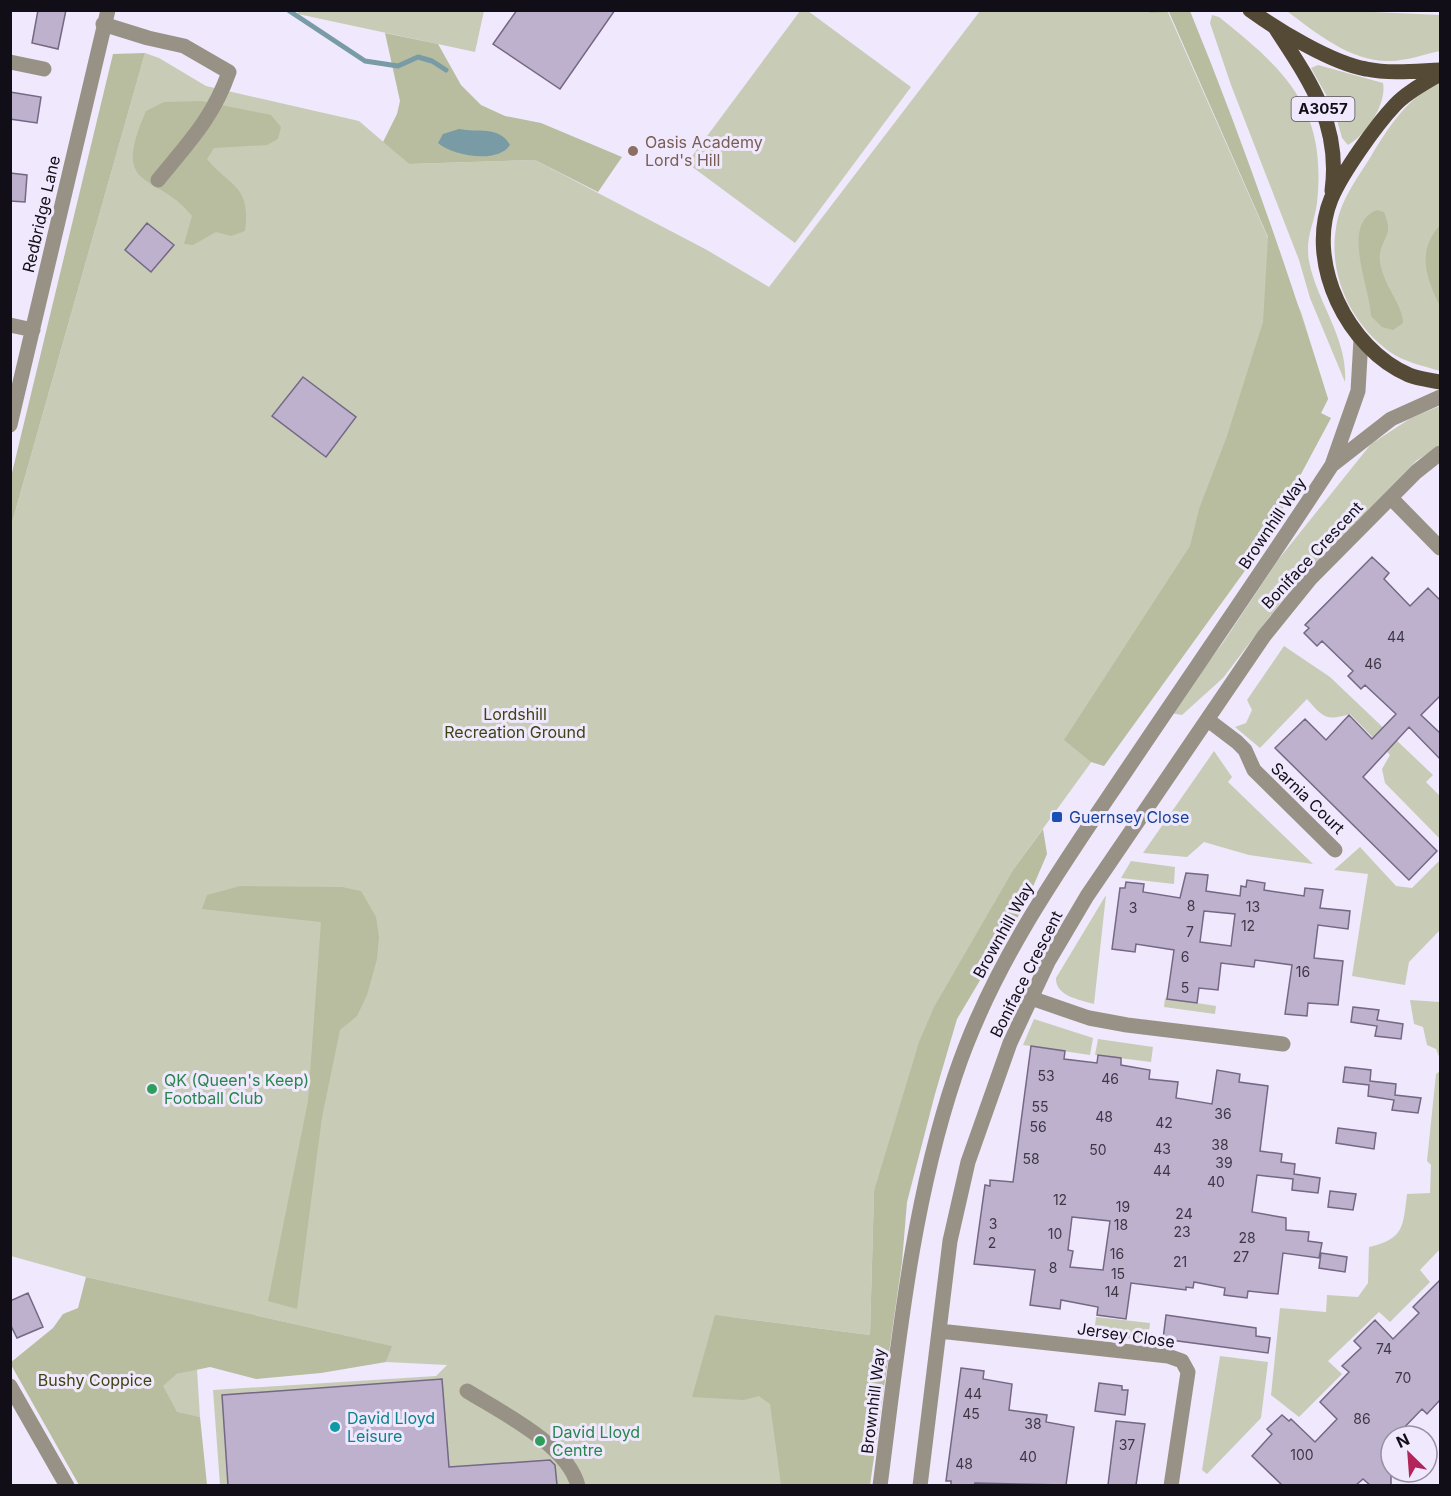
<svg xmlns="http://www.w3.org/2000/svg" width="1451" height="1496" viewBox="0 0 1451 1496" font-family="Inter,sans-serif">
<style>
.green{fill:#c8ccb6}
.forest{fill:#b7bd9e}
.water{fill:#789ba6}
.lines{fill:none;stroke-linecap:round;stroke-linejoin:round}
.stream{stroke:#789ba6;stroke-width:5}
.building{fill:#bdb1ce;stroke:#746885;stroke-width:1.5;fill-rule:evenodd}
.minor{stroke:#989286;stroke-width:15}
.major{stroke:#544a35;stroke-width:15}
.education-dot{fill:#8d6e63;stroke:#f0e8fc;stroke-width:2}
.transit-dot{fill:#1a4fb4;stroke:#f0e8fc;stroke-width:2}
.leisure-dot{fill:#2e9e5b;stroke:#f0e8fc;stroke-width:2}
.culture-dot{fill:#0f9aa8;stroke:#f0e8fc;stroke-width:2}
.labels{text-anchor:middle;stroke-width:6;stroke-linejoin:round;paint-order:stroke}
.number-label{font-size:14px;fill:#3d3746}
.shield{fill:#f0e8fc;stroke:#554f5c;stroke-width:1.5}
.shield-label{font-size:15px;font-weight:bold;fill:#120e18}
.education-label{font-size:16px;fill:#785e54;stroke:#f0e8fc;text-anchor:start}
.street-label{font-size:16px;fill:#120e18;stroke:#f0e8fc}
.park-label{font-size:16px;fill:#3e4411;stroke:#f0e8fc}
.transit-label{font-size:16px;fill:#164399;stroke:#f0e8fc;text-anchor:start}
.leisure-label{font-size:16px;fill:#27864d;stroke:#f0e8fc;text-anchor:start}
.culture-label{font-size:16px;fill:#0d838f;stroke:#f0e8fc;text-anchor:start}
</style>
<rect width="100%" height="100%" fill="#f0e8fc"/>
<path class="green" d="M1167 10 1301 312 1328 399 1263 526 1015 867 874 1191 870 1335 730 1317 855 1485H220L213 1390 436 1376 447 1365 386 1362 391 1346 86 1277 11 1256V526L145 53 159 58 206 86 359 121 409 164 535 160 707 250 769 287 980 11Z
M1328 10 1440 15V51C1425 54 1406 61 1390 61 1351 62 1316 33 1287 11Z
M298 11 484 10V11L475 52 298 14Z
M800 11H808L911 87 795 243 687 163Z
M1212 15 1219 17C1287 71 1327 109 1317 203 1314 225 1305 237 1309 261 1317 303 1348 338 1345 382L1310 298 1299 260 1231 85 1210 23Z
M1318 65 1383 83C1387 104 1366 135 1348 145L1342 138 1334 109 1311 68Z
M1440 83V371C1424 366 1404 362 1390 352 1351 324 1328 275 1336 228 1340 201 1356 180 1370 158 1387 129 1408 96 1440 83Z
M1440 406V445L1416 461 1293 586 1223 678 1182 715 1170 713 1222 644 1278 560 1371 444 1411 418Z
M1284 646 1330 677 1433 775 1426 782 1440 796V839L1385 783 1382 769 1390 755 1350 714C1327 721 1323 718 1307 699L1260 748 1235 727 1246 723 1252 710 1247 700Z
M1214 751 1232 777 1228 782 1313 864 1249 855 1204 842 1187 857 1143 853Z
M1360 847 1396 886 1412 888 1440 860V930L1409 962 1405 985 1352 976 1368 874 1334 870Z
M1131 861 1175 867 1174 884 1121 878Z
M1106 895 1094 1004C1080 1000 1055 996 1056 978Z
M1165 998 1216 1006 1215 1014 1164 1007Z
M1410 1000 1440 1002V1059L1436 1049 1427 1045 1423 1027 1414 1024Z
M1034 1019 1093 1038 1090 1055 1023 1045Z
M1098 1039 1153 1047 1151 1062 1095 1055Z
M1440 1071V1249L1420 1270 1430 1282 1390 1322 1379 1312 1328 1361 1342 1374 1299 1417 1271 1395 1280 1308 1326 1312 1327 1295 1358 1297 1368 1283 1369 1247C1404 1239 1403 1227 1407 1194L1430 1193 1431 1165 1427 1161 1436 1074Z
M1096 1317 1150 1323 1148 1341 1094 1334Z
M1220 1356 1268 1362 1261 1418 1207 1474 1202 1470Z
M197 1369 200 1417 177 1413 162 1386 177 1374Z"/>
<path class="forest" d="M1145 11H1190C1242 138 1287 267 1328 399L1321 413 1331 418 1262 547 1104 766 1091 762 1064 740 1190 546 1199 509 1227 436 1263 322 1268 237 1169 12 1151 13Z
M385 33 438 44 461 85 481 105 505 116 541 123 622 157 598 192 535 160 409 164 383 142 397 114 400 101Z
M145 53 11 526V477L113 54Z
M201 101 271 115 281 127 278 139 267 145 214 148 207 159C231 188 251 185 245 231L231 236 216 232 193 245 184 244 192 216C155 170 110 194 146 111L164 102Z
M1377 210 1384 212C1386 217 1389 226 1388 231 1385 242 1378 249 1380 262 1383 285 1403 305 1403 323L1393 330 1382 327 1371 316C1370 287 1340 224 1377 210Z
M1440 225V306C1425 276 1417 251 1440 225Z
M1043 829 1047 854 1026 903 957 1019 935 1094 907 1202 902 1262 870 1485H781L770 1404 759 1396 744 1400 692 1397 715 1315 870 1335 874 1191 919 1042 934 1007 1015 867Z
M240 886 342 887 361 891 376 917 379 937 377 959 367 995 357 1016 340 1030 322 1117 297 1309 268 1301 308 1101 321 922 202 909 207 895Z
M86 1277 392 1346 386 1362 321 1373 256 1379 210 1367 177 1374 163 1386 177 1412 200 1417 207 1485H79L10 1363 53 1328 63 1314 78 1308Z"/>
<path class="water" d="M459 129C477 133 499 125 510 145 498 164 453 156 438 143L443 134Z"/>
<g class="lines">
<path class="stream" d="M288 10 365 61 398 66 418 57 432 61 446 70"/>
</g>
<path class="building" d="M38 10H66L58 49 32 43Z
M517 10H615L560 89 493 44Z
M10 92 41 97 37 123 10 119Z
M10 173 27 175 25 202 10 201Z
M147 223 174 245 151 272 125 250Z
M303 377 356 417 326 457 272 416Z
M1372 557 1389 573 1384 579 1410 606 1428 588 1440 600V696L1421 715 1440 733V759L1409 727 1363 777 1437 851 1409 880 1275 748 1305 719 1326 740 1349 715 1372 739 1396 714 1365 685 1361 689 1348 676 1353 671 1322 641 1317 646 1304 633 1309 628 1305 625Z
M1186 873 1208 875 1206 891 1240 896 1241 886 1246 887 1247 880 1265 883 1264 890 1304 896 1305 888 1323 890 1320 908 1350 911 1348 929 1318 925 1314 958 1343 961 1338 1005 1308 1003 1307 1016 1285 1014 1292 965 1255 960 1254 967 1221 963 1218 990 1199 988 1197 1003 1167 999 1174 950 1136 944 1135 952 1112 949 1120 888H1125L1126 882 1144 884 1143 892 1180 898ZM1204 911 1235 914 1231 946 1200 942Z
M1353 1007 1379 1010 1377 1020 1403 1024 1401 1039 1375 1036 1377 1026 1351 1022Z
M1031 1046 1065 1051 1064 1059 1097 1063 1098 1055 1121 1058V1065L1150 1070 1149 1079 1178 1082 1176 1098 1212 1104 1217 1070 1240 1074 1239 1082 1268 1086 1260 1151 1282 1154 1281 1162 1295 1164 1294 1174 1320 1178 1318 1193 1292 1190 1293 1179 1257 1175 1252 1212 1286 1218V1230L1309 1232 1308 1241 1322 1243 1319 1258 1283 1253 1278 1294 1248 1291 1247 1298 1224 1295 1225 1288 1194 1282 1193 1288 1186 1287V1290L1131 1283 1126 1319 1097 1315 1098 1307 1061 1300 1060 1309 1030 1305 1035 1270 974 1264 985 1185 990 1186V1180L1013 1182ZM1072 1217 1110 1221 1103 1270 1070 1267 1073 1251 1068 1250Z
M1345 1067 1371 1070 1370 1081 1396 1084 1395 1095 1421 1098 1418 1113 1392 1110 1394 1100 1368 1096 1369 1085 1343 1082Z
M1338 1128 1376 1133 1374 1149 1336 1143Z
M1330 1191 1356 1194 1353 1210 1328 1207Z
M1321 1253 1347 1257 1345 1272 1319 1268Z
M1440 1280V1400L1427 1414 1422 1409 1396 1436H1391V1485H1370L1363 1479 1356 1485H1282L1252 1456 1272 1434 1267 1429 1282 1415 1289 1421 1291 1419 1315 1442 1337 1419 1320 1402 1349 1372 1342 1366 1361 1348 1354 1341 1375 1320 1393 1339 1419 1313 1413 1307Z
M28 1293 43 1327 17 1338 10 1324V1301Z
M1166 1315 1256 1328V1336L1270 1338 1268 1353 1163 1339Z
M961 1368 984 1371 983 1379 1012 1384 1009 1410 1047 1415 1046 1422 1074 1427 1066 1485 975 1483 974 1485H951V1481H946Z
M442 1379 449 1467 550 1460 555 1465 557 1485H228L222 1395Z
M1099 1383 1122 1386V1390H1128L1125 1415 1095 1411Z
M1116 1421 1145 1424 1136 1485H1108Z"/>
<g class="lines">
<path class="minor" d="M103 24 148 38 184 46 229 72C213 118 188 143 158 180
M10 62 44 69
M10 325 33 330
M10 425 108 10
M1332 465 1391 419 1440 397
M1391 498 1440 548
M1208 720 1237 742 1245 750 1254 770 1335 850
M1031 998 1089 1018 1127 1025 1283 1044
M939 1331 1168 1356 1182 1361 1188 1372 1171 1486
M10 1386 67 1486
M467 1391C501 1412 568 1445 578 1486
M880 1486C898 1348 911 1207 955 1076 993 962 1062 866 1128 768 1196 667 1266 566 1332 465L1358 391 1361 339
M920 1486 950 1241 968 1162 1010 1043 1048 962 1087 896 1264 636 1310 579 1416 472 1440 453"/>
<path class="major" d="M1250 10C1279 31 1332 63 1366 69 1391 74 1416 71 1440 70
M1276 29C1310 81 1341 125 1332 191
M1440 74C1425 83 1407 92 1395 105 1376 125 1342 173 1331 199 1305 263 1348 349 1409 375 1419 379 1431 380 1440 382"/>
</g>
<circle class="education-dot" cx="633" cy="151" r="6"/>
<rect class="transit-dot" x="1051" y="811" width="12" height="12" rx="3"/>
<g class="leisure-dot">
<circle cx="152" cy="1089" r="6"/>
<circle cx="540" cy="1441" r="6"/>
</g>
<circle class="culture-dot" cx="335" cy="1427" r="6"/>
<g class="labels">
<g class="number-label">
<text x="1396" y="642">44</text>
<text x="1373" y="669">46</text>
<text x="1191" y="911">8</text>
<text x="1253" y="912">13</text>
<text x="1133" y="913">3</text>
<text x="1248" y="931">12</text>
<text x="1190" y="937">7</text>
<text x="1185" y="962">6</text>
<text x="1303" y="977">16</text>
<text x="1185" y="993">5</text>
<text x="1046" y="1081">53</text>
<text x="1110" y="1084">46</text>
<text x="1040" y="1112">55</text>
<text x="1223" y="1119">36</text>
<text x="1104" y="1122">48</text>
<text x="1164" y="1128">42</text>
<text x="1038" y="1132">56</text>
<text x="1220" y="1150">38</text>
<text x="1162" y="1154">43</text>
<text x="1098" y="1155">50</text>
<text x="1031" y="1164">58</text>
<text x="1224" y="1168">39</text>
<text x="1162" y="1176">44</text>
<text x="1216" y="1187">40</text>
<text x="1060" y="1205">12</text>
<text x="1123" y="1212">19</text>
<text x="1184" y="1219">24</text>
<text x="993" y="1229">3</text>
<text x="1121" y="1230">18</text>
<text x="1182" y="1237">23</text>
<text x="1055" y="1239">10</text>
<text x="1247" y="1243">28</text>
<text x="992" y="1248">2</text>
<text x="1117" y="1259">16</text>
<text x="1241" y="1262">27</text>
<text x="1180" y="1267">21</text>
<text x="1053" y="1273">8</text>
<text x="1118" y="1279">15</text>
<text x="1112" y="1297">14</text>
<text x="1384" y="1354">74</text>
<text x="1403" y="1383">70</text>
<text x="973" y="1399">44</text>
<text x="971" y="1419">45</text>
<text x="1362" y="1424">86</text>
<text x="1033" y="1429">38</text>
<text x="1127" y="1450">37</text>
<text x="1302" y="1460">100</text>
<text x="1028" y="1462">40</text>
<text x="964" y="1469">48</text>
</g>
<rect class="shield" x="1291.5" y="97" width="63" height="24" rx="4.5"/>
<g class="shield-label">
<text x="1323" y="114">A3057</text>
</g>
<g class="education-label">
<text x="645" y="148">Oasis Academy<tspan x="645" dy="18">Lord's Hill</tspan></text>
</g>
<g class="street-label">
<text transform="translate(41 214) rotate(-77)" y="6">Redbridge Lane</text>
<text transform="translate(1272 523) rotate(-56)" y="6">Brownhill Way</text>
<text transform="translate(1312 555) rotate(-47)" y="6">Boniface Crescent</text>
<text transform="translate(1308 798) rotate(44)" y="6">Sarnia Court</text>
<text transform="translate(1003 930) rotate(-61)" y="6">Brownhill Way</text>
<text transform="translate(1026 974) rotate(-63)" y="6">Boniface Crescent</text>
<text transform="translate(1126 1335) rotate(8)" y="6">Jersey Close</text>
<text transform="translate(873 1401) rotate(-83)" y="6">Brownhill Way</text>
</g>
<g class="park-label">
<text x="515" y="720">Lordshill<tspan x="515" dy="18">Recreation Ground</tspan></text>
<text x="95" y="1386">Bushy Coppice</text>
</g>
<g class="transit-label">
<text x="1069" y="823">Guernsey Close</text>
</g>
<g class="leisure-label">
<text x="164" y="1086">QK (Queen's Keep)<tspan x="164" dy="18">Football Club</tspan></text>
<text x="552" y="1438">David Lloyd<tspan x="552" dy="18">Centre</tspan></text>
</g>
<g class="culture-label">
<text x="347" y="1424">David Lloyd<tspan x="347" dy="18">Leisure</tspan></text>
</g>
</g>
<rect width="1451" height="1496" fill="none" stroke="#120e18" stroke-width="24"/>
<g transform="translate(1409 1454) rotate(335)"><circle r="28" fill="#f0e8fc" stroke="#9791a1" stroke-width="1.5"/>
<path d="M0-4.5L10 22L0 15L-10 22Z" fill="#b2245a"/>
<text y="-9" font-size="16" font-weight="bold" text-anchor="middle" fill="#120e18">N</text>
</g>
</svg>
